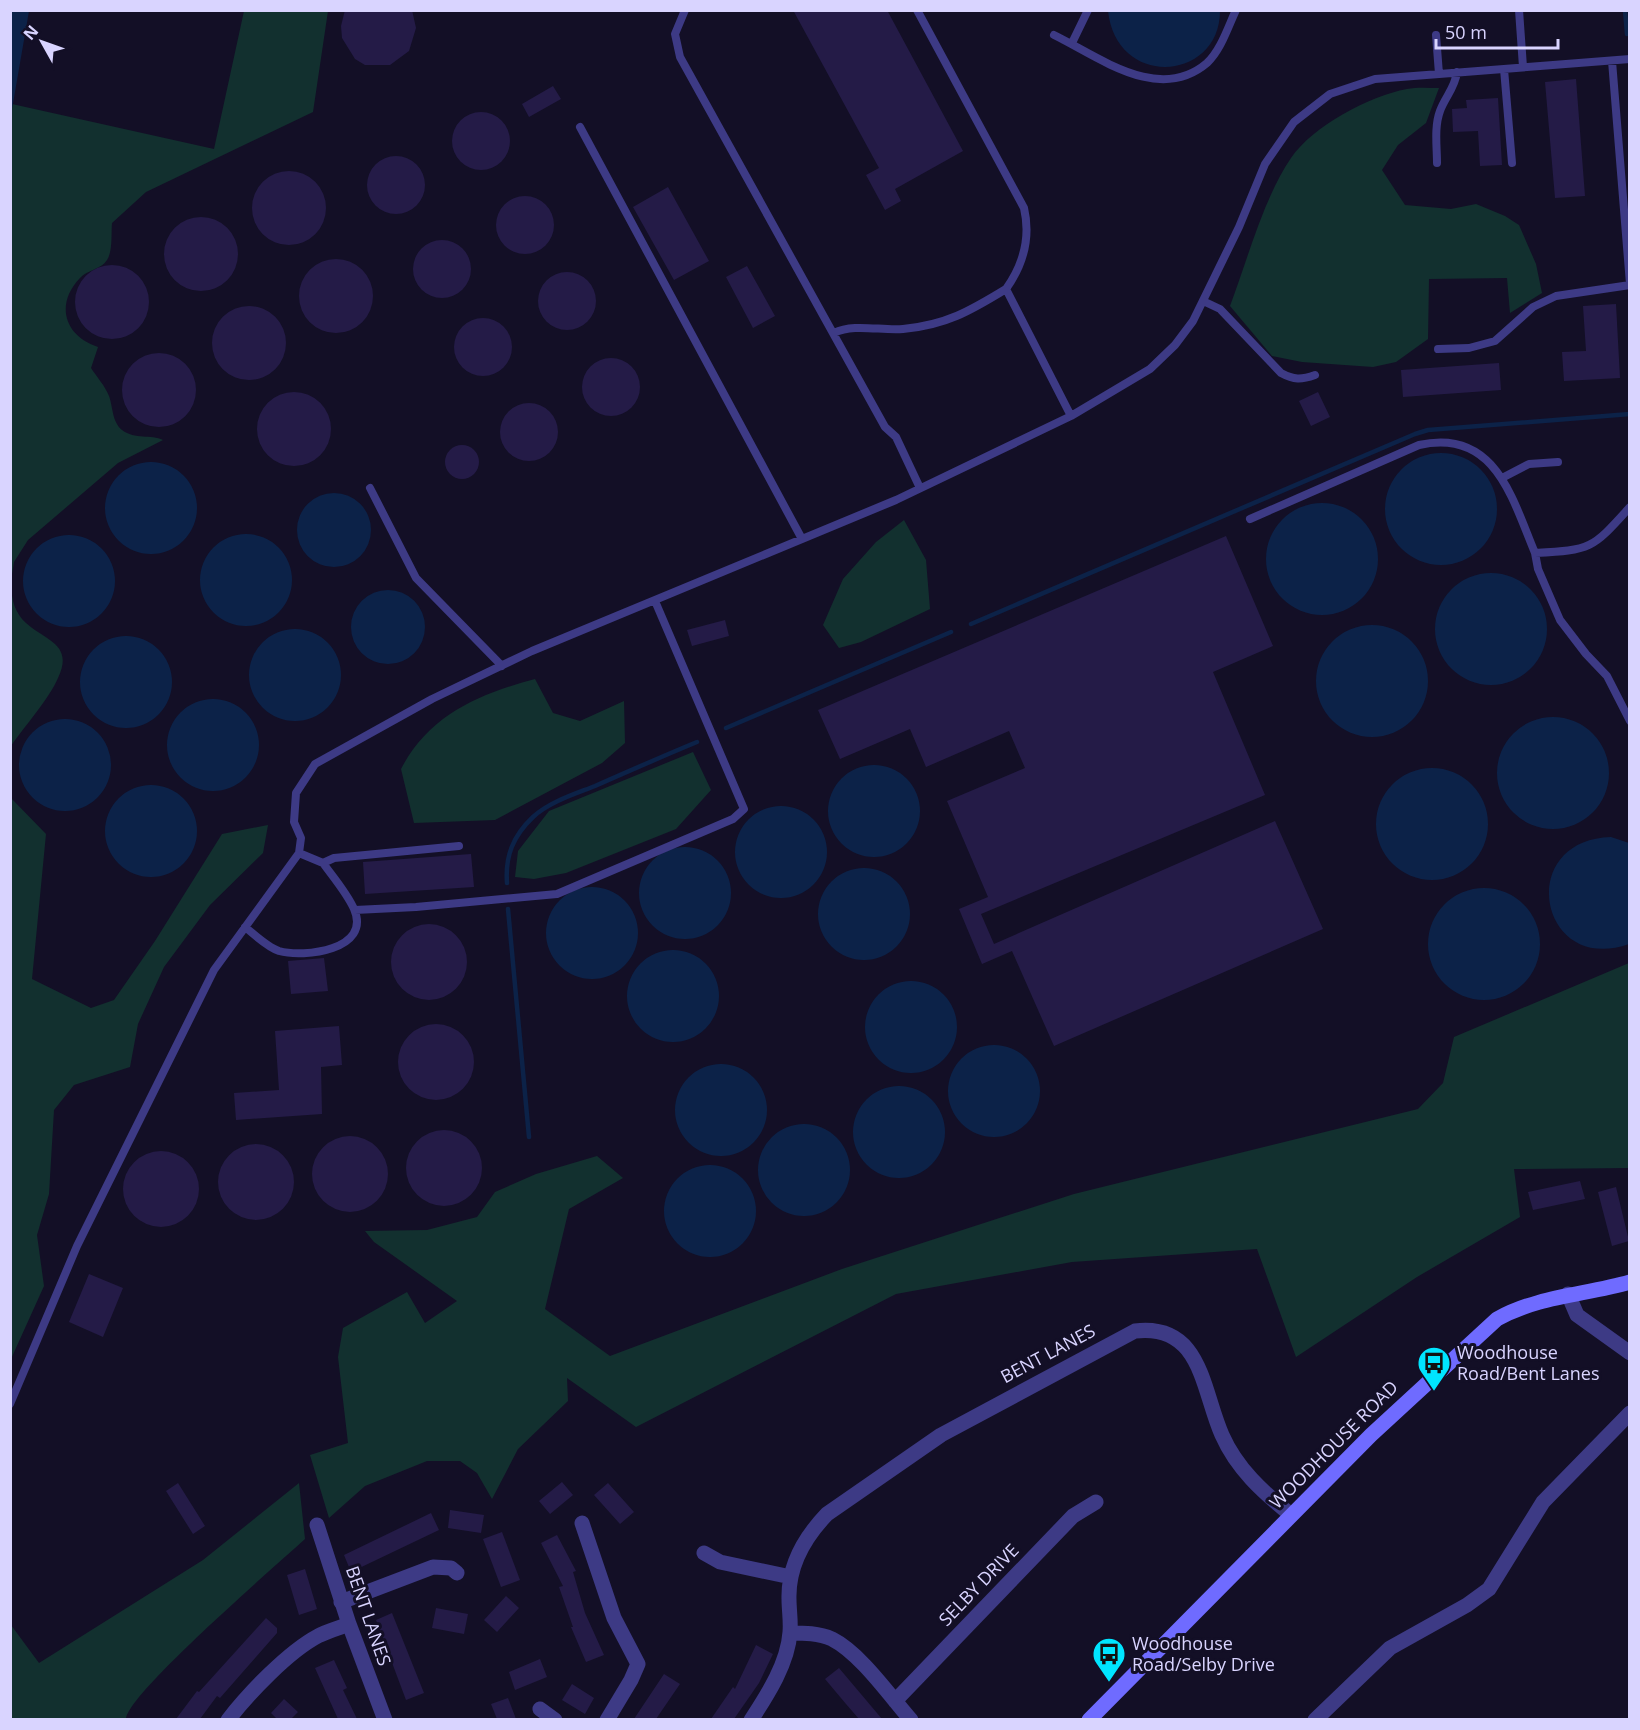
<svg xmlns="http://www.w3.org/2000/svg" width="1640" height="1730" viewBox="0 0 1640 1730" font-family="'Open Sans',sans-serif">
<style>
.green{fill:#12302f}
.water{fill:#0c2248}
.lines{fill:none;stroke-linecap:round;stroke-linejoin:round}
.stream{stroke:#0c2248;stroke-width:4.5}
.building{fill:#241b47}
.lane{stroke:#3d3a85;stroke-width:8}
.street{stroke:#3d3a85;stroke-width:15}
.secondary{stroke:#6f6bff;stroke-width:15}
.labels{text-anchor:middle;stroke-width:6;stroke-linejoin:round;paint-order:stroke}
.poi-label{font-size:18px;fill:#d9d4ff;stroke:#130f26;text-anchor:start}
.street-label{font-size:18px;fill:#d9d4ff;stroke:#130f26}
</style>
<rect width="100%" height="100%" fill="#130f26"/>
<path class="green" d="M244 11H328L313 112 146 192 112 223C111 233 113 251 107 260 102 269 87 270 80 278 55 304 64 336 98 347L91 368C97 377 105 386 109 396 113 407 112 422 122 430 135 440 151 434 163 440L118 463 28 540 14 562 11 580 12 104 214 149Z
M1439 88 1426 123 1398 145 1382 170 1405 205 1451 209 1476 204 1505 216 1519 225 1536 264 1542 293 1510 313 1507 278 1429 279 1428 339 1396 362 1373 367 1302 362 1272 356 1230 306C1247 261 1264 197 1291 158 1313 126 1369 96 1407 89 1417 87 1429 88 1439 88Z
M904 520 926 560 930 609 861 642 839 648 823 625 843 579 876 542Z
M11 586C12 601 15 613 26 623 46 641 74 644 58 678 49 699 24 727 11 746Z
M535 679 553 713 580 721 624 701 625 743 602 763 495 820 414 823 401 769C429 715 479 694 535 679Z
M693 752 711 790 676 829 566 873 534 879 515 877 518 851 549 811Z
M11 798 46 834 32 979 91 1008 114 1000 155 941 222 834 268 825 263 853 210 905 164 967 138 1024 130 1067 74 1085 54 1110 49 1194 37 1235 44 1286 11 1359Z
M1629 963V1168L1514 1169 1520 1217 1417 1277 1296 1357 1257 1249 1072 1262 896 1294 636 1427 567 1378 568 1401 518 1449 492 1499 477 1473 460 1461H427L365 1486 329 1518 310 1455 348 1443 338 1357 343 1328 407 1292 425 1323 457 1301 374 1242 365 1231 427 1230 477 1217 495 1192 536 1174 597 1156 623 1178 569 1209 545 1309 610 1356 842 1269 1074 1194 1418 1109 1443 1083 1454 1037Z
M299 1483 305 1539C278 1564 128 1693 126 1719H11V1625L39 1663 203 1560Z"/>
<path class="water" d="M11 10 29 11 11 115 10 11Z
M1108 11H1220C1220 81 1117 90 1108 11Z
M1385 509a56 56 0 1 1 112 0a56 56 0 1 1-112 0Z
M105 508a46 46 0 1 1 92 0a46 46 0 1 1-92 0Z
M297 530a37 37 0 1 1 74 0a37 37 0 1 1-74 0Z
M1266 559a56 56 0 1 1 112 0a56 56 0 1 1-112 0Z
M200 580a46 46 0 1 1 92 0a46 46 0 1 1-92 0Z
M23 581a46 46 0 1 1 92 0a46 46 0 1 1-92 0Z
M1435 629a56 56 0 1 1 112 0a56 56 0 1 1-112 0Z
M351 627a37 37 0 1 1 74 0a37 37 0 1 1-74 0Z
M1316 681a56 56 0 1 1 112 0a56 56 0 1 1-112 0Z
M249 675a46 46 0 1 1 92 0a46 46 0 1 1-92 0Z
M80 682a46 46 0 1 1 92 0a46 46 0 1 1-92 0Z
M167 745a46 46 0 1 1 92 0a46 46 0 1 1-92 0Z
M1497 773a56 56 0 1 1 112 0a56 56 0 1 1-112 0Z
M19 765a46 46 0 1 1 92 0a46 46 0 1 1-92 0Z
M828 811a46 46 0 1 1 92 0a46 46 0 1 1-92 0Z
M1376 824a56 56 0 1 1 112 0a56 56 0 1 1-112 0Z
M105 831a46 46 0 1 1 92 0a46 46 0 1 1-92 0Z
M735 852a46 46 0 1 1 92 0a46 46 0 1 1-92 0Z
M1611 837 1629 843V944C1539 976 1514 840 1611 837Z
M639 893a46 46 0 1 1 92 0a46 46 0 1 1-92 0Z
M818 914a46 46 0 1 1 92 0a46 46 0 1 1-92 0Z
M546 933a46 46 0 1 1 92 0a46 46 0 1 1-92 0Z
M1428 944a56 56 0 1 1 112 0a56 56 0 1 1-112 0Z
M627 996a46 46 0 1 1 92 0a46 46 0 1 1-92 0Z
M865 1027a46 46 0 1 1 92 0a46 46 0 1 1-92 0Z
M948 1091a46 46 0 1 1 92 0a46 46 0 1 1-92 0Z
M675 1110a46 46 0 1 1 92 0a46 46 0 1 1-92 0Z
M853 1132a46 46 0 1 1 92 0a46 46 0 1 1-92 0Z
M758 1170a46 46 0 1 1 92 0a46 46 0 1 1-92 0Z
M664 1211a46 46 0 1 1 92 0a46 46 0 1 1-92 0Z"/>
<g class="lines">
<path class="stream" d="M1625 10 1627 34
M971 624 1415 434 1428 430 1630 414
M726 728 951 632
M507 883C505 856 513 836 533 817 549 802 575 794 595 786 629 771 663 756 697 742
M508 909 529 1137"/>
</g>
<path class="building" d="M345 10H412L416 28 409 51 390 65H365L355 59 342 38 341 26Z
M793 10H887L963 151 895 189 901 201 885 210 866 175 879 168Z
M1576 79 1585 196 1555 198 1545 82Z
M553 86 561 99 529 117 522 104Z
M1498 98 1502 165 1480 166 1478 131 1453 132 1452 109 1467 108 1466 100Z
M452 141a29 29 0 1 1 58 0a29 29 0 1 1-58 0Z
M367 185a29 29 0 1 1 58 0a29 29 0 1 1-58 0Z
M252 208a37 37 0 1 1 74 0a37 37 0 1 1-74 0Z
M668 187 709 261 674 280 633 207Z
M496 225a29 29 0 1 1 58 0a29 29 0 1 1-58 0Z
M164 254a37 37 0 1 1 74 0a37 37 0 1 1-74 0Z
M413 269a29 29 0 1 1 58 0a29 29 0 1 1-58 0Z
M299 296a37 37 0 1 1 74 0a37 37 0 1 1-74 0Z
M75 302a37 37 0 1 1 74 0a37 37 0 1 1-74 0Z
M747 266 775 316 753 328 726 277Z
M538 301a29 29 0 1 1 58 0a29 29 0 1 1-58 0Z
M1616 304 1620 378 1564 381 1562 352 1586 351 1583 306Z
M212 343a37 37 0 1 1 74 0a37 37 0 1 1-74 0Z
M454 347a29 29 0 1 1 58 0a29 29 0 1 1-58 0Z
M122 390a37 37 0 1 1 74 0a37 37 0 1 1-74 0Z
M582 387a29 29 0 1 1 58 0a29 29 0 1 1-58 0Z
M1499 363 1501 390 1403 397 1401 370Z
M257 429a37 37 0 1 1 74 0a37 37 0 1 1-74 0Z
M1318 392 1330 417 1311 426 1299 401Z
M500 432a29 29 0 1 1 58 0a29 29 0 1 1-58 0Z
M445 462a17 17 0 1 1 34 0a17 17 0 1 1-34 0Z
M1226 536 1273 646 1213 672 1265 795 981 914 994 944 1275 821 1323 929 1054 1046 1012 951 982 964 959 909 988 897 947 801 1025 768 1009 731 926 767 910 729 840 759 818 710Z
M725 620 729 636 692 646 687 630Z
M471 854 474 887 365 894 363 862Z
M391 962a38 38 0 1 1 76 0a38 38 0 1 1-76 0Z
M324 958 328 991 291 994 288 961Z
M398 1062a38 38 0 1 1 76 0a38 38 0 1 1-76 0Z
M339 1026 342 1065 321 1067 322 1114 236 1120 234 1093 279 1090 275 1031Z
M406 1168a38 38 0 1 1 76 0a38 38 0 1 1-76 0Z
M312 1174a38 38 0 1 1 76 0a38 38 0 1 1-76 0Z
M218 1182a38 38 0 1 1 76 0a38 38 0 1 1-76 0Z
M123 1189a38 38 0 1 1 76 0a38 38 0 1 1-76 0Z
M1580 1181 1585 1199 1533 1210 1528 1192Z
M1616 1187 1629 1241 1612 1246 1598 1192Z
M89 1274 123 1288 103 1337 69 1322Z
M562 1482 573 1495 550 1514 539 1501Z
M178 1483 205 1526 193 1534 166 1491Z
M608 1483 634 1512 620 1524 594 1495Z
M450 1510 484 1515 481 1533 448 1528Z
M431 1513 439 1530 351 1572 344 1555Z
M502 1532 520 1580 501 1587 483 1539Z
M557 1535 576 1571 573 1572 585 1613 604 1655 586 1662 571 1627H573L559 1587 563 1586 541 1543Z
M305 1569 317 1609 299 1615 287 1575Z
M506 1596 519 1608 497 1632 484 1620Z
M436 1608 468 1614 464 1634 432 1628Z
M392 1613 424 1693 406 1700 376 1620Z
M266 1618 277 1628V1633L220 1698 217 1696 200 1719H176L197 1691 199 1692Z
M756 1645 773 1654 759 1683 734 1719H711L733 1687 735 1689Z
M540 1659 547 1677 515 1690 509 1672Z
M334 1660 347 1688 343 1690 357 1719H338L315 1668Z
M839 1668 866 1700 882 1719H859L846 1704 825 1679Z
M664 1674 680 1684 656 1719H634Z
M572 1684 594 1698 585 1714 562 1700Z
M508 1698 516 1719H497L491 1704Z
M284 1699 298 1712 291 1719H277L271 1713Z"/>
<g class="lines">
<path class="lane" d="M685 10 675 34 680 57 885 427 896 437 920 488
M917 10 1024 208C1031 238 1023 265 1006 289L1071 416
M1519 10 1523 67
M1054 35C1099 57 1159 104 1207 63 1221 50 1228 27 1236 10
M1436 35 1439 74
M1072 43 1088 10
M1612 61 1630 284
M1504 69 1512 163
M580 127 802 539
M1437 163C1437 147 1434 127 1440 111 1445 97 1455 88 1457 72
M1203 301 1220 309 1281 373C1294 380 1301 380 1315 375
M834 333C854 323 881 331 903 329 946 325 970 311 1006 289
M1438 349 1469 348 1495 341 1533 307 1556 296 1630 285
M1502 478 1529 464 1558 462
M370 488 416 578 502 666
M1630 507C1592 549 1592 550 1535 553L1538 569 1560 620 1586 654 1607 676 1630 721
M1250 519 1419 445C1495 428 1512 498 1535 553
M299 853 323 863 334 858 459 846
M355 910 416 907 557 894 733 819 744 809 655 601
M245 927C255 935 267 947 279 951 304 958 372 950 354 909 347 893 333 877 323 863
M10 1404 77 1246 214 970 299 853 301 838 294 822 296 793 315 764 432 699 532 651 896 500 1071 416 1150 369 1175 345 1193 321 1239 227 1265 164 1294 122 1330 94 1375 79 1630 59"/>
<path class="street" d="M1568 1294 1577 1315 1630 1353
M582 1523 614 1618 638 1664 631 1680 607 1720
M317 1525 349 1624 385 1720
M704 1553 720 1562 791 1577
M341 1602 433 1567 451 1568 457 1573
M790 1633C804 1633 819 1633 832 1639 860 1653 890 1696 911 1720
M895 1701 1073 1516 1096 1502
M540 1709 555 1720
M228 1720C249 1693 288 1652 318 1636 327 1631 339 1628 349 1624
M751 1720C768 1694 788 1663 790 1632 791 1621 789 1610 789 1599 788 1565 804 1538 827 1514L941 1435 1135 1331C1202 1323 1202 1390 1222 1435 1237 1469 1263 1492 1291 1515
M1315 1720 1390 1648 1467 1605 1489 1589 1543 1502 1630 1413"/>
<path class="secondary" d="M1089 1720 1371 1435 1497 1319C1538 1296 1585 1295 1630 1282"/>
</g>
<defs>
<g id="bus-pin" transform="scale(1.725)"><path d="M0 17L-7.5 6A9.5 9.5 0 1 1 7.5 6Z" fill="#00e5ff" stroke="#130f26"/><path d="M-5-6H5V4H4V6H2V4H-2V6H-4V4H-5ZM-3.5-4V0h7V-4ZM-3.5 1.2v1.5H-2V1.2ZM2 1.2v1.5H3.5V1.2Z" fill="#111"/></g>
</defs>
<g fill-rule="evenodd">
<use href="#bus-pin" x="1434" y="1363"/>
<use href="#bus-pin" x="1109" y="1654"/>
</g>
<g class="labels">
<g class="poi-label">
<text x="1457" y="1359">Woodhouse<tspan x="1457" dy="21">Road/Bent Lanes</tspan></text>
<text x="1132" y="1650">Woodhouse<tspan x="1132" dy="21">Road/Selby Drive</tspan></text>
</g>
<g class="street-label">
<text transform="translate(1048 1354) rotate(-28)" y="6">BENT LANES</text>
<text transform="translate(1334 1445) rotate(-45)" y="6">WOODHOUSE ROAD</text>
<text transform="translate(979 1585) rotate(-46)" y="6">SELBY DRIVE</text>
<text transform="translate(368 1616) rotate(71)" y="6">BENT LANES</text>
</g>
</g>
<rect width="1640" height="1730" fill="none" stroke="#d9d4ff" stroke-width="24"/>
<g transform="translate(42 42) rotate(310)" stroke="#130f26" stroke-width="4.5" paint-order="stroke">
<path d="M0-4.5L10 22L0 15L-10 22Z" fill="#d9d4ff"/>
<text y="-9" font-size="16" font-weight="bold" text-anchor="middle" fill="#d9d4ff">N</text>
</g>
<path d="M1436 39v9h122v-9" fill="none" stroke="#d9d4ff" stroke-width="3"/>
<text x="1445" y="39" font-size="18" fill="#d9d4ff" stroke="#130f26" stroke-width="4.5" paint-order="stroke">50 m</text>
</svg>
